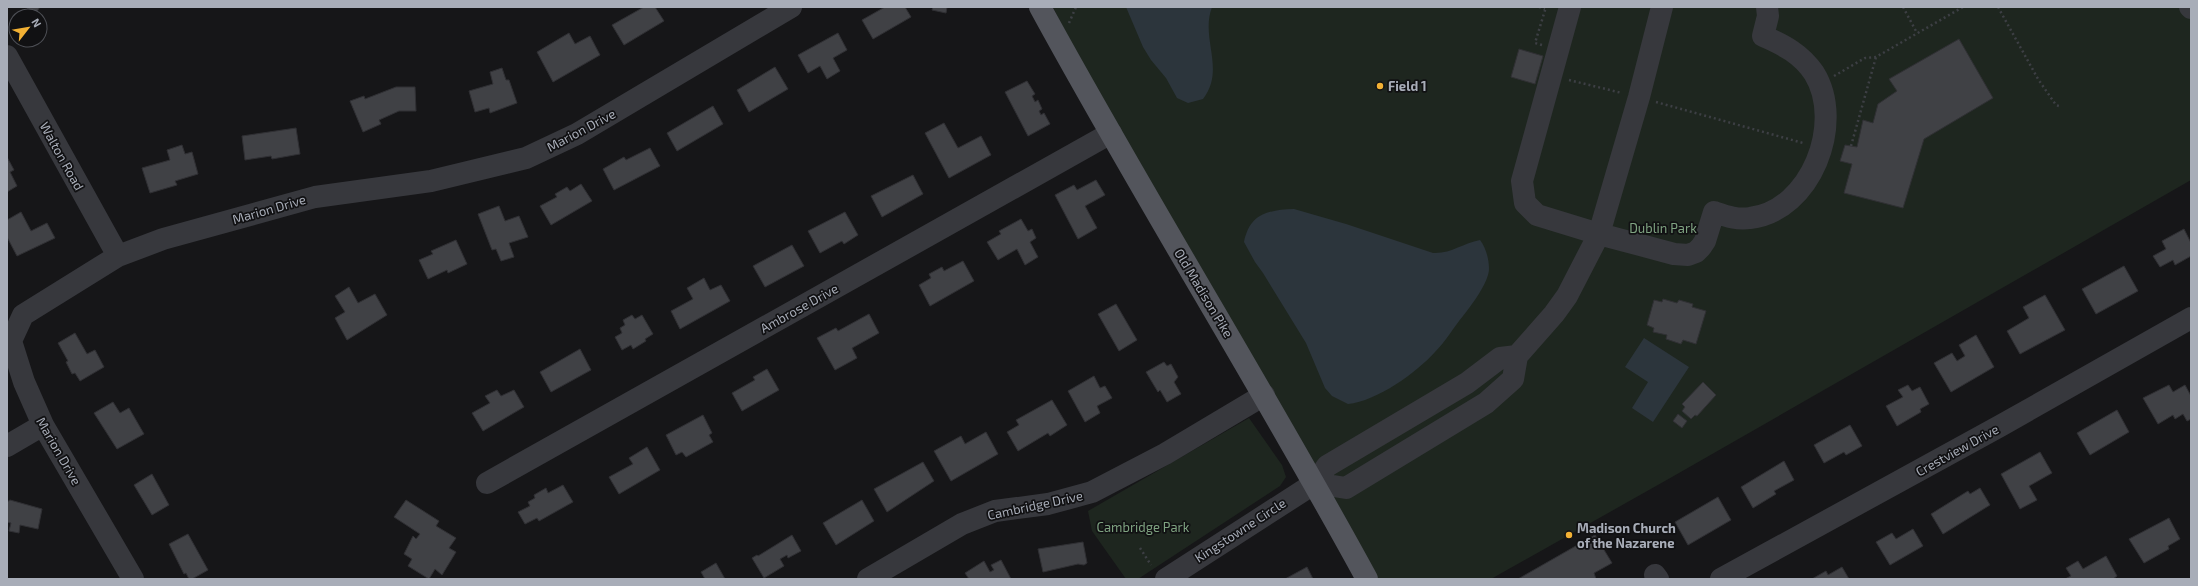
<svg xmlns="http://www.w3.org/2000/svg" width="2198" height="586" viewBox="0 0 2198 586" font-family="'Exo 2',sans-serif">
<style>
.green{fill:#1e261f}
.water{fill:#2c353c}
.building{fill:#404145;stroke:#303034}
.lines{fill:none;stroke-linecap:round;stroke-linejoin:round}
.path{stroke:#3d3f44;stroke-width:2.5;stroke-dasharray:2 3;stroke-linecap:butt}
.minor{stroke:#37383d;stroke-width:22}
.major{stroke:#53555c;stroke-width:22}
.poi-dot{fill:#f2b134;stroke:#111113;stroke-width:1.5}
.labels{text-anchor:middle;stroke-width:3.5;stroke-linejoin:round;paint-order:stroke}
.poi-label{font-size:13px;font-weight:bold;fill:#a8adb8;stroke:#111113;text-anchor:start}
.street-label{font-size:13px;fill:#a8adb8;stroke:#111113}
.park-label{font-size:13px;fill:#7fa381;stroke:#111113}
</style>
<rect width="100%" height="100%" fill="#161618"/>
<path class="green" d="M1053 7H2191V180L1672 477 1491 579H1373L1084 71Z
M1249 418 1282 465 1286 477 1280 486 1138 579H1126L1092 531 1088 511Z"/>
<path class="water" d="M1126 7H1212C1200 39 1226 69 1203 99L1188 103 1177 98 1166 78 1151 60 1143 47Z
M1294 209 1346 224 1433 253C1451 254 1463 243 1480 240 1486 248 1489 259 1489 269 1489 282 1471 306 1463 316 1453 328 1446 341 1435 352 1416 373 1377 401 1348 404L1332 396 1325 388 1306 343 1263 273 1255 262 1244 242C1250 214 1267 210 1294 209Z
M1644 338 1689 367 1653 422 1632 408 1648 382 1625 367Z"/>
<path class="building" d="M26 7H40L35 14Z
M644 7H655L664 21 624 45 612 25Z
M885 7H905L911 17 873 39 862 20Z
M933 7H947L946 13 932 10Z
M569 33 575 44 590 36 600 55 553 82 537 52Z
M838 33 847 50 833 58 840 71 827 79 820 66 808 73 798 55Z
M1959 39 1993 98 1924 139 1903 208 1844 193 1852 164 1840 161 1845 145 1857 147 1863 120 1873 123 1878 104 1897 91 1889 79Z
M1519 49 1543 56 1535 84 1511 77Z
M775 67 788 89 749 112 737 90Z
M502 68 506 80H509L517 103 490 113 489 108 475 112 469 91 493 84 490 72Z
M1027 81 1035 94 1032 96 1035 102 1038 100 1042 109 1039 111 1041 115 1044 113 1050 124 1028 136 1005 92Z
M396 87H415L416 111H399L379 120 381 124 363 132 350 101 364 96 365 99Z
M713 106 723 124 677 151 667 133Z
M944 123 958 148 981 136 991 155 949 178 925 133Z
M296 128 300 154 272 159 271 156 245 160 242 136Z
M182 145 185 154 192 152 198 174 175 181 177 185 150 193 142 168 170 160 167 150Z
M650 148 660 166 614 190 603 169 624 157 626 160Z
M7 157 14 170 10 172 17 186 7 192Z
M913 175 923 194 882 217 871 196Z
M1096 180 1105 195 1085 206 1097 228 1078 239 1055 195 1074 185 1077 190Z
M581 184 592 201 551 225 540 206 557 197 555 194 567 187 570 191Z
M499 206 505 221 519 216 528 237 509 243 514 257 501 261 496 249 492 250 478 214Z
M21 212 31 231 47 223 55 238 17 256 7 237V220Z
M845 212 858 235 844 244 842 241 820 253 808 231Z
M1021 219 1028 231 1032 229 1036 238 1030 242 1038 257 1025 265 1017 249 998 260 987 242 1001 234 999 231Z
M2184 229 2191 243V256L2175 265 2173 260 2160 267 2153 256 2166 249 2162 241Z
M456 240 467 264 448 273 447 270 428 279 419 260 433 254 431 251Z
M792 245 804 266 765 287 753 266Z
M963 261 974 281 930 306 919 285 931 278 929 274 942 267 944 271Z
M2124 266 2138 291 2096 314 2082 289Z
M704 278 710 290 721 285 730 301 680 329 671 311 693 299 687 288Z
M349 287 358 303 375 294 387 315 347 340 335 318 345 312 335 296Z
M2045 295 2065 330 2020 354 2007 331 2029 318 2023 307Z
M1663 299 1677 303 1679 300 1693 304 1692 307 1706 311 1696 344 1683 340 1681 344 1666 339 1667 335 1653 332 1654 328 1647 325 1654 300 1662 302Z
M1116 304 1137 340 1119 351 1098 314Z
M869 314 879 333 852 348 857 358 835 370 817 338 836 328 838 331Z
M632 315 635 319 642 315 653 334 645 339 646 341 633 349 631 345 622 350 615 337 622 333 620 328 625 325 623 320Z
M75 333 87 354 95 350 104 367 80 381 75 373 72 374 66 362 68 361 58 343Z
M1976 335 1994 367 1951 392 1934 363 1952 353 1957 361 1965 356 1959 345Z
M580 349 591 370 551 392 540 372Z
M1164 362 1167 366 1171 364 1178 377 1174 382 1181 394 1167 402 1160 390 1158 392 1146 372Z
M767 369 779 390 742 411 732 393 755 380 753 377Z
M1094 376 1100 388 1105 386 1112 398 1097 406 1100 413 1085 422 1068 391Z
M1703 382 1716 395 1697 416 1695 415 1691 419 1682 411 1685 407 1682 404Z
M1908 385 1912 391 1920 387 1929 404 1920 409 1921 412 1897 426 1886 406 1903 397 1898 390Z
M2169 385 2173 392 2185 385 2191 396V419L2187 421 2183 414 2175 419 2173 415 2158 424 2143 398Z
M497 390 501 396 514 390 524 407 483 431 472 413 490 403 485 396Z
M1052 400 1067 425 1050 436 1048 433 1018 451 1007 432 1019 425 1016 420Z
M113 402 120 413 129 408 144 434 117 449 94 413Z
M2117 410 2129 432 2090 455 2077 433Z
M1678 414 1687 421 1682 428 1673 421Z
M703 415 712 433 709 435 713 442 686 457 682 452 676 455 666 435Z
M1850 425 1862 446 1846 455 1844 452 1824 463 1814 445Z
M986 432 998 454 951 481 934 451 961 436 965 444Z
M647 447 660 470 619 494 609 477 633 464 629 458Z
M2040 452 2052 473 2029 486 2037 500 2020 509 2001 474Z
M1784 461 1794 480 1774 491 1776 494 1753 508 1741 487Z
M923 462 934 481 887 512 874 489Z
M152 474 169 505 152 515 134 485Z
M563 485 573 502 539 521 537 518 525 524 518 512 530 506 528 502 535 498 534 495 546 488 548 493Z
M1980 488 1990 505 1943 534 1931 514 1968 491 1970 494Z
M1718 497 1731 520 1688 545 1675 522Z
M10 500 42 509 38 529 20 525 19 533 9 531 11 523 7 522V502Z
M406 500 439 521 436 526 456 538 449 548 456 552 442 575 435 569 429 579 408 566 412 559 404 554 413 536 416 539 420 534 394 517Z
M862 500 874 521 836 545 823 523Z
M2169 518 2180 539 2168 546 2169 549 2144 563 2129 539Z
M1913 529 1923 546 1890 565 1876 542 1892 533 1896 539Z
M188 534 208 570 192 579H189L186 573 184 574 169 544Z
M792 535 801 551 788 558 787 555 780 559 784 566 764 578 752 558 757 555 758 556Z
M1595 535 1612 563 1594 573 1596 579H1518Z
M1083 542 1087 563 1084 565 1078 564 1043 572 1038 549Z
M2106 556 2117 576 2113 579H2065L2071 576 2066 568 2078 561 2083 569Z
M1001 560 1011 579H969L965 573 984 561 990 572 994 570 991 565Z
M716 563 725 579H705L701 572Z
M1307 567 1313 579H1285Z
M1842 567 1849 579H1812L1826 571 1828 575Z"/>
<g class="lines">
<path class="path" d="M1539 7 1545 9
M1903 7 1917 33
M1998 7 2038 79 2056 105 2059 106
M1069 23 1076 7
M1542 45 1535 43 1546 7
M1834 76 1865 58 1876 57 1963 7
M1569 80 1622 93
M1656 102 1803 143
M1851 146 1876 57
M1140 548 1151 565"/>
<path class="minor" d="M1570 7 1522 181 1525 203 1537 215 1599 234 1674 254 1688 255 1696 252 1701 247 1705 241 1714 212C1726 216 1737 220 1750 218 1811 211 1845 123 1814 73 1801 54 1784 45 1763 36L1768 16 1767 7
M2190 7 2191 8
M7 56 118 256
M7 446 43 425
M487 483 1111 133
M1315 483 1346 488 1486 403 1513 379 1517 356 1554 314 1567 296 1599 234 1639 97 1662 7
M1655 575 1658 579
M133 579 43 425 24 382 11 341 23 315 118 256 163 239 315 197 431 181 526 158 577 134 791 7
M868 579 962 524 995 511 1048 504 1092 492 1165 454 1264 395
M1166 579 1315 483 1327 466 1467 383 1500 358 1517 356
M1721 579 2000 426 2191 318"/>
<path class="major" d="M1040 7C1145 200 1262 386 1367 579"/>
</g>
<g class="poi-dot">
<circle cx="1380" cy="86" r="4"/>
<circle cx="1569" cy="535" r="4"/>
</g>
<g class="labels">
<g class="poi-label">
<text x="1388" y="91">Field 1</text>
<text x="1577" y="533">Madison Church<tspan x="1577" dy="15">of the Nazarene</tspan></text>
</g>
<g class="street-label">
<text transform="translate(581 130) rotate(-28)" y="5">Marion Drive</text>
<text transform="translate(62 156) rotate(61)" y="5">Walton Road</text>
<text transform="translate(269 209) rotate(-16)" y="5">Marion Drive</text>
<text transform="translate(1204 293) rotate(59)" y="5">Old Madison Pike</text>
<text transform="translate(799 308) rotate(-29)" y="5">Ambrose Drive</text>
<text transform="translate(1957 450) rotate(-29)" y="5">Crestview Drive</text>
<text transform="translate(59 451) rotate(60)" y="5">Marion Drive</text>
<text transform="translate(1035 505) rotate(-12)" y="5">Cambridge Drive</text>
<text transform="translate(1240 530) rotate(-33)" y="5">Kingstowne Circle</text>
</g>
<g class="park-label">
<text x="1663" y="233">Dublin Park</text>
<text x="1143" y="532">Cambridge Park</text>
</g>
</g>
<rect width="2198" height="586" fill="none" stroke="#a8adb8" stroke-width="16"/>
<g transform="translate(28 28) rotate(59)"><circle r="19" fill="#111113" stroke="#4d4f55"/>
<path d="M0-3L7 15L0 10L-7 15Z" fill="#f2b134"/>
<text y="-6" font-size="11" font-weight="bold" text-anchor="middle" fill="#a8adb8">N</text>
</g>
</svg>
